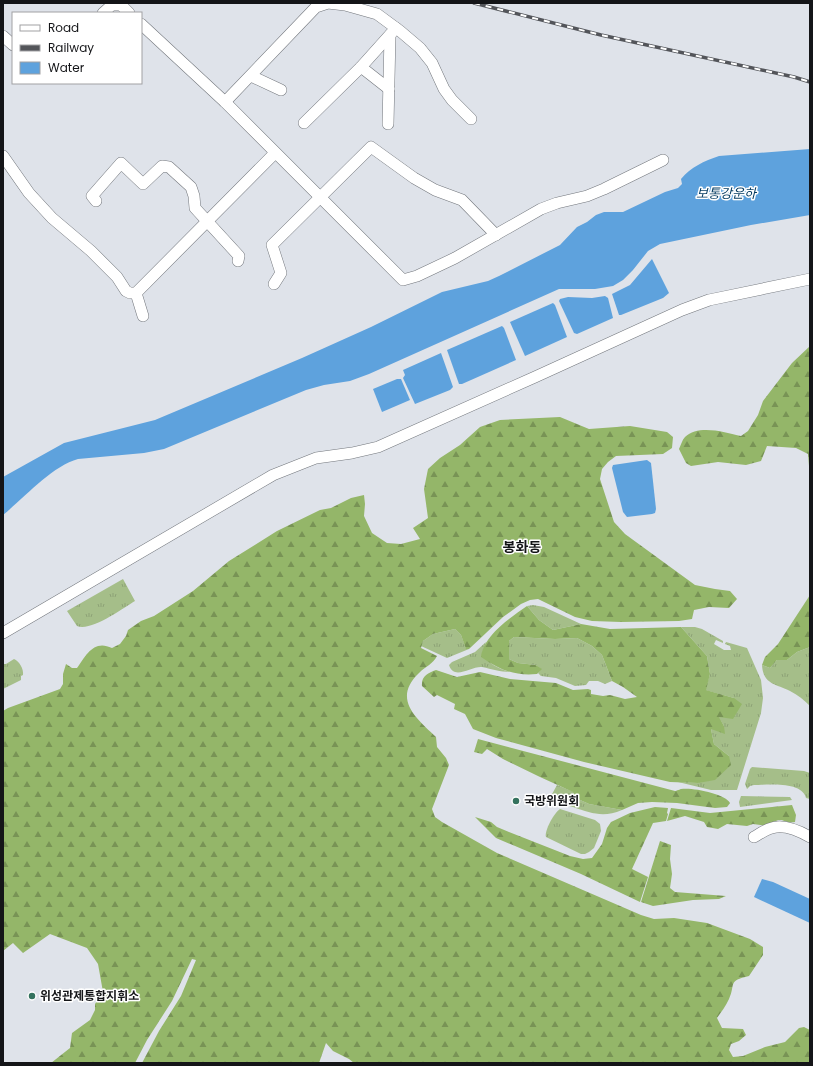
<svg xmlns="http://www.w3.org/2000/svg" width="813" height="1066" font-family="Poppins,'Noto Sans KR',sans-serif">
<style>
.grass{fill:url(#grass-tufts)}
.forest{fill:url(#forest-firs)}
.water{fill:#5ea2dd}
.lines{fill:none;stroke-linecap:round;stroke-linejoin:round}
.minor-casing{stroke:#72767c;stroke-width:12}
.minor{stroke:#fff;stroke-width:11}
.rail-casing{stroke:#53555a;stroke-width:3.5}
.rail{stroke:#fff;stroke-width:2;stroke-dasharray:6;stroke-linecap:butt}
.poi-dot{fill:#34725e;stroke:#fff;stroke-width:1.5}
.labels{text-anchor:middle;stroke-width:3;stroke-linejoin:round;paint-order:stroke}
.poi-label{font-size:12px;font-weight:bold;fill:#141518;stroke:#fff;text-anchor:start}
.water-label{font-size:13px;font-style:italic;fill:#00385e;stroke:#fff}
.quarter-label{font-size:14px;font-weight:bold;fill:#141518;stroke:#fff}
</style>
<defs>
<pattern id="grass-tufts" width="24" height="20" patternUnits="userSpaceOnUse"><rect width="24" height="20" fill="#a5be89"/><path d="M3 7l-1-3M5 7V3M7 7l1-3M15 17l-1-3M17 17v-4M19 17l1-3" fill="none" stroke="#8da276"/></pattern>
<pattern id="forest-firs" width="22" height="20" patternUnits="userSpaceOnUse"><rect width="22" height="20" fill="#94b669"/><path d="M5 1l3.5 6h-7zM16 11l3.5 6h-7z" fill="#789355"/></pattern>
</defs>
<rect width="100%" height="100%" fill="#dfe3ea"/>
<g class="grass">
<path d="M123,579L135,601C123,608 91,632 77,626L67,611Z"/>
<path d="M533,605L544,607L581,624L553,630L539,620L527,606Z"/>
<path d="M681,627H695L702,629L723,641V643L716,640L714,644L724,650H731L730,646L725,644L726,642L747,648L761,680L763,698L761,713L737,790H711L678,782L698,783L729,756L714,744L711,729L724,726L718,716L734,698L705,690L710,674L707,656Z"/>
<path d="M455,629L461,635L466,648L469,649L447,658L421,646L423,641L433,634Z"/>
<path d="M514,637L555,639L577,638L592,646L602,655L612,681L605,684L598,681H589L586,685L575,686L556,678L541,676L538,673L541,669L536,665L518,663L509,659V641Z"/>
<path d="M486,642L482,653C487,663 499,669 510,672C500,672 492,669 482,667C471,666 454,681 449,665L452,662L475,652Z"/>
<path d="M810,647V706C804,700 798,695 790,691C777,684 763,685 762,665L770,668L777,660H787L797,652Z"/>
<path d="M14,659C19,661 24,669 23,675L21,676V680L3,689V664H6Z"/>
<path d="M752,767L804,771L810,773V799L806,798C802,781 767,785 754,785L750,786L747,789L745,784L750,769Z"/>
<path d="M557,785L574,792L578,799L589,804L622,810C603,818 591,813 573,807C566,805 558,803 552,799L551,796Z"/>
<path d="M741,796L790,797L792,800L740,807L739,802Z"/>
<path d="M560,809L595,820L600,824L601,831L594,848L589,852L585,854H581L546,837C544,831 554,813 560,809Z"/>
</g>
<g class="forest">
<path d="M810,346V478L808,454L796,448L767,446L761,461L746,465L718,462L691,466L686,463L679,449C681,445 682,440 685,437C698,424 725,432 741,436L748,431L758,415L763,401L792,363Z"/>
<path d="M560,417L589,429L630,426L667,432L673,437L672,448L663,454L616,456L608,462L602,469L600,479L614,522L625,534L695,585L715,589L730,591L737,599L729,608L709,607L694,610L692,619L679,621L621,622L592,621L575,617L538,599L530,600L521,604L503,617L469,649H466L461,635L455,629L433,634L423,641L421,648L437,656C433,664 426,666 419,673C392,699 416,718 436,737L437,747L446,758L449,765L432,809L435,817L442,822L497,853L641,915L654,919L674,918L707,923L750,939L763,947V955L749,976C727,981 736,984 729,999C726,1006 721,1012 717,1018L722,1028L743,1029L746,1035L739,1041L731,1044L729,1050L733,1057L743,1056L765,1047L785,1042L799,1028L804,1027L810,1030V1063H354L349,1059L333,1051L326,1043L319,1063H142L159,1031L181,996L196,960L192,959L172,1001L147,1040L135,1063H51L70,1048L72,1033L90,1020L95,1010V1004L103,992L98,964L87,948L50,934L23,953L13,943L3,951V711L8,708L60,689L63,684V674L66,664L72,668H77C86,655 94,639 112,648L120,644L126,636L128,630L141,621L154,616L193,591L229,561L277,531L320,510L331,508L351,498L364,495L365,504L364,516L372,533L387,543L401,544L420,539L413,528L428,518L424,489L428,469L440,458L460,445L480,427L500,420Z"/>
<path d="M810,595V647L797,652L787,660H777L770,668L762,665L765,657L778,644Z"/>
<path d="M527,606L539,620L553,630L581,624L610,629L681,627L707,656L710,674L706,690L734,698L742,704L733,719L719,717L724,726L725,734L711,729L714,744L729,756L731,765L715,780L698,783L670,782L584,762L496,738L473,729L465,714L454,709L455,704L437,695L434,697L422,686C421,676 428,673 436,670L457,677L480,672L510,679L556,683L573,690L588,689L591,690V694L603,696L610,695L625,699L637,697L623,687L612,681L602,655L592,646L577,638L555,639L514,637L509,641V659L518,663L536,665L542,669L537,674C514,676 500,670 481,657C483,636 511,617 527,606Z"/>
<path d="M478,739L675,791C676,791 681,789 681,789C692,787 726,794 730,803L727,807L715,808L677,803L652,802L638,803L622,810L589,804L578,799L573,792L540,777L503,759L487,749L482,754L474,752Z"/>
<path d="M792,805L796,815L795,822C782,824 782,814 769,826L753,824L747,826L727,824L718,829L707,827L704,822L685,816L667,821L671,808L710,813Z"/>
<path d="M655,807L668,808L667,813L668,814L666,821L653,823L632,869L648,877L640,902L581,874L496,838L475,817L491,822L497,827L509,832L570,856L583,859L592,858L602,844L607,828L611,822L630,813Z"/>
<path d="M660,841L671,845L670,859L672,874L670,888L675,892L726,896L719,899L693,900L653,906L641,902Z"/>
</g>
<g class="water">
<path d="M810,149V215L751,225L660,244L648,251L633,270L623,280L613,286L595,289H559L369,374L350,381L324,385L306,390L164,449L144,453L78,459C52,466 24,498 3,515V477L64,443L155,420L302,358L371,327L442,292L488,281L499,276L560,245L577,227L587,222L596,215L604,212H623L665,192L678,188L682,184L681,179C691,167 704,161 719,156Z"/>
<path d="M652,259L669,293L663,298L621,315H619L612,294L630,285Z"/>
<path d="M605,296L608,298L613,318L577,334L574,333L559,301L560,299L568,297L592,298Z"/>
<path d="M553,303L555,305L567,337L525,356L510,322Z"/>
<path d="M502,326L504,328L516,360L462,384H459L447,350Z"/>
<path d="M441,353L453,387L450,390L415,404L403,378L405,375L403,370Z"/>
<path d="M397,379H401L410,400L382,412L373,389Z"/>
<path d="M647,460L651,463L656,509L655,513L652,514L627,517L623,512L612,468L613,465Z"/>
<path d="M762,879L773,882L810,899V923L754,897Z"/>
</g>
<g class="lines">
<defs>
<g id="minor">
<path d="M103,13L112,5H121L129,13"/>
<path d="M141,24L225,102L403,280L417,276L455,258L541,209L557,203L587,196L604,189L663,160"/>
<path d="M3,36L13,45"/>
<path d="M361,67L389,89"/>
<path d="M251,76L281,90"/>
<path d="M225,102L316,7L328,3L345,5L377,14L400,31L420,48L432,63L444,89L452,100L471,119"/>
<path d="M304,123L361,67L396,28"/>
<path d="M388,124L390,35"/>
<path d="M3,156L29,193L52,218L91,251L117,277L126,291L130,293H136L275,153"/>
<path d="M96,201L92,196L121,163L143,184L162,166L169,167L191,187L194,196L195,208L239,256L238,261"/>
<path d="M274,284L281,273L272,245L371,147L414,178L435,190L462,200L496,235"/>
<path d="M136,293L143,316"/>
<path d="M3,633L273,475L316,458L352,453L378,447L535,377L682,310L709,300L810,279"/>
<path d="M754,837C761,833 769,827 777,827C787,826 801,832 810,837"/>
</g>
</defs>
<use href="#minor" class="minor-casing"/>
<use href="#minor" class="minor"/>
<defs>
<path id="rail" d="M474,3L601,35L794,77L810,82"/>
</defs>
<use href="#rail" class="rail-casing"/>
<use href="#rail" class="rail"/>
</g>
<g class="poi-dot">
<circle cx="516" cy="801" r="4"/>
<circle cx="32" cy="996" r="4"/>
</g>
<g class="labels">
<g class="poi-label">
<text x="524" y="805">국방위원회</text>
<text x="40" y="1000">위성관제통합지휘소</text>
</g>
<g class="water-label">
<text x="726" y="198">보통강운하</text>
</g>
<g class="quarter-label">
<text x="522" y="552">봉화동</text>
</g>
</g>
<rect width="813" height="1066" fill="none" stroke="#141518" stroke-width="8"/>
<rect x="12" y="12" width="130" height="72" fill="#ffffff" stroke="#a1a1a3"/>
<rect x="20" y="25" width="20" height="6" fill="#ffffff" stroke="#a1a1a3"/>
<text x="48" y="32" font-size="12" fill="#141518">Road</text>
<rect x="20" y="45" width="20" height="6" fill="#53555a" stroke="#a1a1a3"/>
<text x="48" y="52" font-size="12" fill="#141518">Railway</text>
<rect x="20" y="62" width="20" height="12" fill="#5ea2dd" stroke="#a1a1a3"/>
<text x="48" y="72" font-size="12" fill="#141518">Water</text>
</svg>
